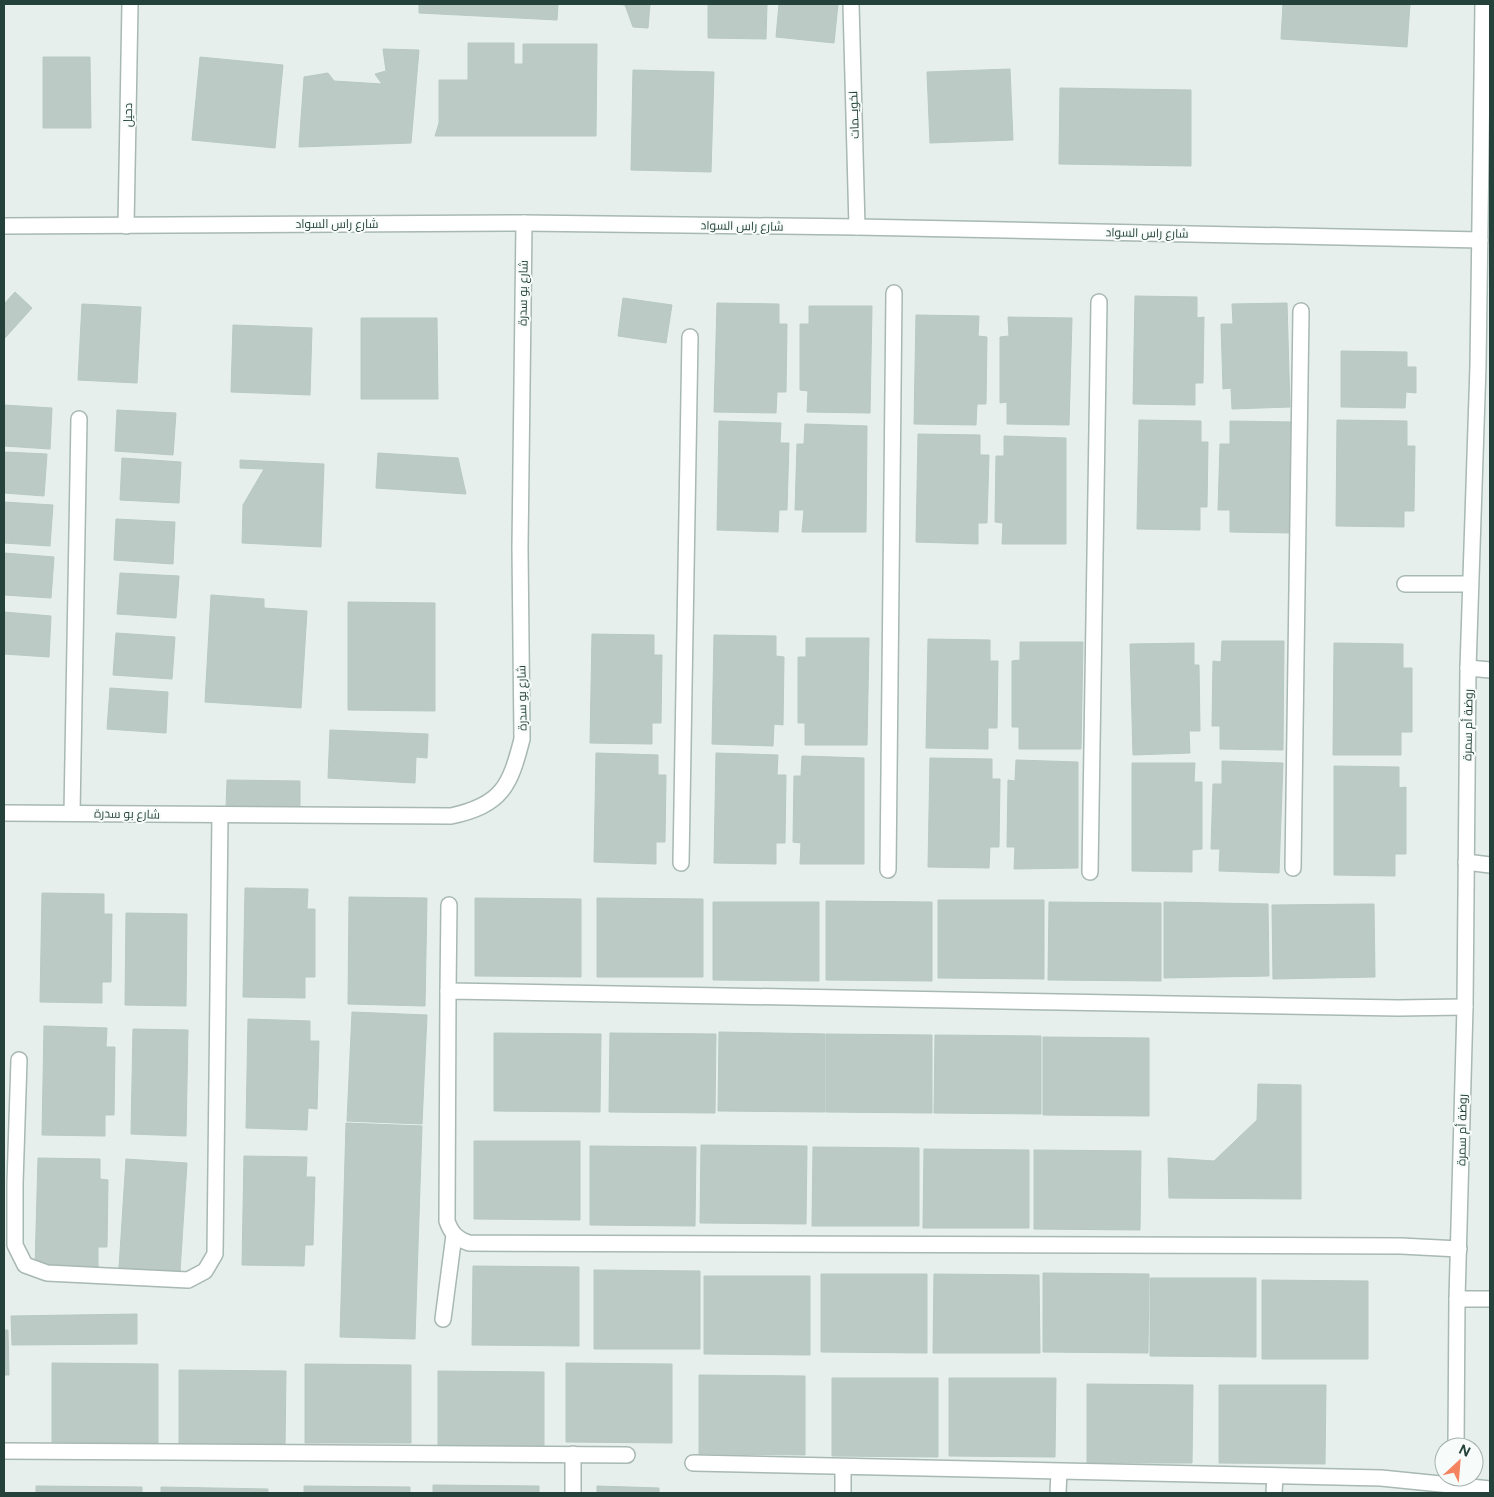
<svg xmlns="http://www.w3.org/2000/svg" width="1494" height="1497" font-family="Figtree,Cairo,sans-serif">
<style>
.building{fill:#bbcac4;stroke:#b8c9c2}
.lines{fill:none;stroke-linecap:round;stroke-linejoin:round}
.minor-casing{stroke:#a8b8b2;stroke-width:18}
.minor{stroke:#fff;stroke-width:15}
.labels{text-anchor:middle;stroke-width:4;stroke-linejoin:round;paint-order:stroke}
.street-label{font-size:12px;fill:#24423a;stroke:#f7fbf9}
</style>
<rect width="100%" height="100%" fill="#e6efeb"/>
<g class="building">
<path d="M419,4H558L557,20L419,13Z"/>
<path d="M614,4H650L648,28L633,27L625,5Z"/>
<path d="M708,4H767L766,39L708,38Z"/>
<path d="M779,4H838L834,43L776,37Z"/>
<path d="M1283,4H1410L1407,47L1281,39Z"/>
<path d="M468,43H514V64H523V44H597L596,136H435L439,123V80H468Z"/>
<path d="M383,49L419,50L411,143L299,147L304,77L328,73L334,81L382,84L375,74L386,71Z"/>
<path d="M43,57H90L91,128H43Z"/>
<path d="M200,57L283,65L275,148L192,140Z"/>
<path d="M1010,69L1013,140L930,143L927,72Z"/>
<path d="M633,70L714,72L711,172L631,170Z"/>
<path d="M1060,88L1191,90V166L1059,164Z"/>
<path d="M15,292L32,308L4,339V304Z"/>
<path d="M1135,296L1197,297V318L1204,317L1203,383H1195V405L1133,404Z"/>
<path d="M623,298L672,305L666,343L618,336Z"/>
<path d="M717,303L779,304V324H787L786,392H777L776,413L714,412Z"/>
<path d="M1287,303L1290,407L1232,409L1231,388L1223,389L1221,324H1233L1232,304Z"/>
<path d="M82,304L141,307L137,383L78,380Z"/>
<path d="M809,306H872L870,413L807,412L808,391L800,390V324H809Z"/>
<path d="M916,315L979,316L978,336L987,337L986,404H977L976,425L914,424Z"/>
<path d="M1008,317L1072,318L1069,425L1007,424V402L1000,403V337L1009,336Z"/>
<path d="M361,318H437L438,399H361Z"/>
<path d="M233,325L312,328L310,395L231,392Z"/>
<path d="M1341,351L1407,352V367H1416V393L1406,392L1405,408L1341,407Z"/>
<path d="M4,405L52,408L50,449L4,446Z"/>
<path d="M117,410L176,413L173,455L115,451Z"/>
<path d="M1139,420L1201,421V442H1208L1207,507H1200V530L1137,529Z"/>
<path d="M1337,420L1407,421V446H1415L1414,511H1404V527L1336,526Z"/>
<path d="M719,421L781,423L780,443H789L787,510H779L778,532L717,530Z"/>
<path d="M1230,421L1293,422L1291,533L1230,532V510H1218L1220,444H1230Z"/>
<path d="M805,424L867,426L866,532H802L804,510H795L797,444H804Z"/>
<path d="M918,434L980,435V455H989L987,523H978V544L916,542Z"/>
<path d="M1004,436L1066,438V544H1002L1003,523L995,522L996,456H1004Z"/>
<path d="M4,452L47,454L44,496L4,493Z"/>
<path d="M378,453L458,458L466,494L376,488Z"/>
<path d="M122,458L181,462L179,503L120,500Z"/>
<path d="M240,460L324,464L321,547L242,543L243,505L264,469L240,468Z"/>
<path d="M4,502L53,505L50,546L4,543Z"/>
<path d="M116,519L175,522L173,564L114,560Z"/>
<path d="M4,553L54,557L51,598L4,595Z"/>
<path d="M120,573L179,576L176,618L117,614Z"/>
<path d="M211,595L264,599V608L307,611L301,708L205,702Z"/>
<path d="M348,602L435,603V711L348,710Z"/>
<path d="M4,612L51,616L49,657L4,654Z"/>
<path d="M116,633L175,637L172,679L113,675Z"/>
<path d="M592,634L654,635V655H662L661,723H652V744L590,743Z"/>
<path d="M714,635L776,636V656L784,657L783,725L774,724L773,746L712,744Z"/>
<path d="M806,638H869L867,745H805V723H798V657H806Z"/>
<path d="M928,639L990,640V661H998L997,728H988V749L926,748Z"/>
<path d="M1222,641H1284L1283,750L1220,749V726H1212L1213,661L1221,662Z"/>
<path d="M1020,642H1083L1081,749H1019V727H1012V661L1020,660Z"/>
<path d="M1194,643V665H1199L1200,731H1189L1190,753L1133,755L1130,644Z"/>
<path d="M1334,643L1403,644V668H1412V732H1401V755H1333Z"/>
<path d="M110,688L168,692L166,733L107,729Z"/>
<path d="M330,730L428,734L427,758L416,757L415,783L328,778Z"/>
<path d="M596,753L658,755V775H666L665,842H656V864L594,862Z"/>
<path d="M716,753L778,755L777,775H786L785,843H776V864L714,863Z"/>
<path d="M802,756L864,758V864H800L801,843L793,842L794,776H801Z"/>
<path d="M930,758L992,759V779H1000L999,847H990L989,868L928,867Z"/>
<path d="M1016,760L1078,762V868L1014,869L1015,847H1007L1008,780L1015,781Z"/>
<path d="M1222,761L1283,763L1279,873L1219,871L1220,849H1211L1213,784H1222Z"/>
<path d="M1132,763H1195L1194,782H1202V849L1192,850V872L1132,871Z"/>
<path d="M1334,766L1399,767V788L1406,787V854H1395V876L1334,875Z"/>
<path d="M227,780L300,781V809L226,808Z"/>
<path d="M245,888L308,889L307,909H315V977H305V998L243,997Z"/>
<path d="M42,893L104,894V914H112L111,982H102V1003L40,1002Z"/>
<path d="M349,897L427,898L425,1006L348,1004Z"/>
<path d="M475,898L581,899V977L475,976Z"/>
<path d="M597,898L703,899V977H597Z"/>
<path d="M938,900H1044V979L938,978Z"/>
<path d="M826,901L932,902V981L826,980Z"/>
<path d="M713,902H819V981L713,980Z"/>
<path d="M1049,902L1161,903V981L1048,980Z"/>
<path d="M1164,902L1268,904L1269,976L1164,978Z"/>
<path d="M1374,904L1375,977L1273,979L1272,905Z"/>
<path d="M126,913L187,914L186,1006L125,1005Z"/>
<path d="M352,1012L427,1015L422,1124L347,1121Z"/>
<path d="M248,1019L310,1021V1041H319L317,1109L308,1108L307,1130L246,1128Z"/>
<path d="M44,1026L107,1028L106,1047H115L114,1115H105V1136L42,1135Z"/>
<path d="M133,1029L188,1030L186,1136L131,1134Z"/>
<path d="M719,1032L825,1034V1112L718,1111Z"/>
<path d="M494,1033L601,1034L600,1112L494,1111Z"/>
<path d="M610,1033L716,1034L715,1113L609,1112Z"/>
<path d="M826,1034L932,1035V1113L826,1112Z"/>
<path d="M935,1035L1041,1036V1114L934,1113Z"/>
<path d="M1043,1037L1149,1038V1116L1043,1115Z"/>
<path d="M1258,1084L1301,1085V1199L1169,1198L1168,1158L1214,1161L1257,1120Z"/>
<path d="M346,1123L422,1126L415,1339L340,1337Z"/>
<path d="M474,1141H580V1220L474,1219Z"/>
<path d="M701,1145L807,1146L806,1224L700,1223Z"/>
<path d="M590,1146L696,1147L695,1226L590,1225Z"/>
<path d="M813,1147L919,1148V1226H812Z"/>
<path d="M924,1149L1029,1150V1228H923Z"/>
<path d="M1034,1150L1141,1151L1140,1230L1034,1229Z"/>
<path d="M244,1156L307,1157L306,1177H315L313,1245H305L304,1266L242,1265Z"/>
<path d="M38,1158L100,1159V1179L108,1180L107,1247H98V1268L35,1267Z"/>
<path d="M126,1159L187,1163L180,1272L119,1268Z"/>
<path d="M473,1266L579,1267V1346L472,1345Z"/>
<path d="M594,1270L700,1271V1349H594Z"/>
<path d="M1043,1273L1149,1274L1148,1353L1043,1352Z"/>
<path d="M821,1274H927V1353L821,1352Z"/>
<path d="M934,1274L1039,1275L1040,1353H933Z"/>
<path d="M704,1276H810V1355L704,1354Z"/>
<path d="M1150,1278H1256V1357L1150,1356Z"/>
<path d="M1262,1280L1368,1281V1359H1262Z"/>
<path d="M137,1314V1344L12,1345L11,1316Z"/>
<path d="M4,1330H8L9,1375H4Z"/>
<path d="M52,1363L158,1364V1443L52,1442Z"/>
<path d="M566,1363L672,1364V1443L566,1442Z"/>
<path d="M305,1364L411,1365V1443H305Z"/>
<path d="M179,1370L286,1371L285,1449H179Z"/>
<path d="M438,1371L544,1372V1450L438,1449Z"/>
<path d="M699,1375L805,1376V1455L699,1454Z"/>
<path d="M832,1378H938V1457L832,1456Z"/>
<path d="M949,1378H1056L1055,1457L949,1456Z"/>
<path d="M1087,1384L1193,1385L1192,1463H1087Z"/>
<path d="M1219,1385H1326L1325,1464L1219,1463Z"/>
<path d="M433,1485L539,1486V1493H433Z"/>
<path d="M36,1486L142,1487V1493H36Z"/>
<path d="M304,1486L410,1487V1493H304Z"/>
<path d="M597,1486L659,1488V1493H597Z"/>
<path d="M161,1487L268,1489V1493H161Z"/>
</g>
<g class="lines">
<defs>
<g id="minor">
<path d="M851,4L857,227"/>
<path d="M4,226L524,223L857,227L1480,240"/>
<path d="M126,226L130,4"/>
<path d="M1405,584H1470"/>
<path d="M1468,668L1490,670"/>
<path d="M4,813L451,816C502,805 510,786 522,739L520,548L524,223"/>
<path d="M72,813L79,419"/>
<path d="M1466,862L1490,865"/>
<path d="M681,863L690,337"/>
<path d="M1293,868L1301,311"/>
<path d="M888,870L894,293"/>
<path d="M1090,872L1099,302"/>
<path d="M448,991L449,905"/>
<path d="M19,1060L15,1183V1245L25,1265L47,1273L188,1280L205,1271L215,1254L220,815"/>
<path d="M1459,1249L1401,1246L469,1243C457,1239 451,1233 447,1221L448,991L1398,1008L1465,1007"/>
<path d="M1457,1299H1490"/>
<path d="M443,1319L454,1235"/>
<path d="M1456,1447L1457,1299L1465,1007L1468,668L1478,366L1483,4"/>
<path d="M4,1451L627,1455"/>
<path d="M693,1463L1381,1478L1490,1489"/>
<path d="M573,1493V1454"/>
<path d="M843,1493V1467"/>
<path d="M1058,1493L1059,1472"/>
<path d="M1274,1493L1275,1476"/>
</g>
</defs>
<use href="#minor" class="minor-casing"/>
<use href="#minor" class="minor"/>
</g>
<g class="labels">
<g class="street-label">
<text transform="translate(128 115) rotate(-89)" y="4">دحيل</text>
<text transform="translate(854 115) rotate(-92)" y="4">لخويــمات</text>
<text x="337" y="228">شارع راس السواد</text>
<text transform="translate(742 226) rotate(1)" y="4">شارع راس السواد</text>
<text transform="translate(1147 233) rotate(1)" y="4">شارع راس السواد</text>
<text transform="translate(523 293) rotate(-89)" y="4">شارع بو سدرة</text>
<text transform="translate(522 698) rotate(-91)" y="4">شارع بو سدرة</text>
<text transform="translate(1468 725) rotate(-89)" y="4">روضة أم سمرة</text>
<text transform="translate(127 814) rotate(1)" y="4">شارع بو سدرة</text>
<text transform="translate(1462 1130) rotate(-89)" y="4">روضة أم سمرة</text>
</g>
</g>
<rect width="1494" height="1497" fill="none" stroke="#24423a" stroke-width="10"/>
<g transform="translate(1459 1462) rotate(26)"><circle r="24" fill="#f7fbf9" stroke="#a3b1ad"/>
<path d="M0-4L9 19L0 12L-9 19Z" fill="#f4845f"/>
<text y="-8" font-size="14" font-weight="bold" text-anchor="middle" fill="#24423a">N</text>
</g>
</svg>
